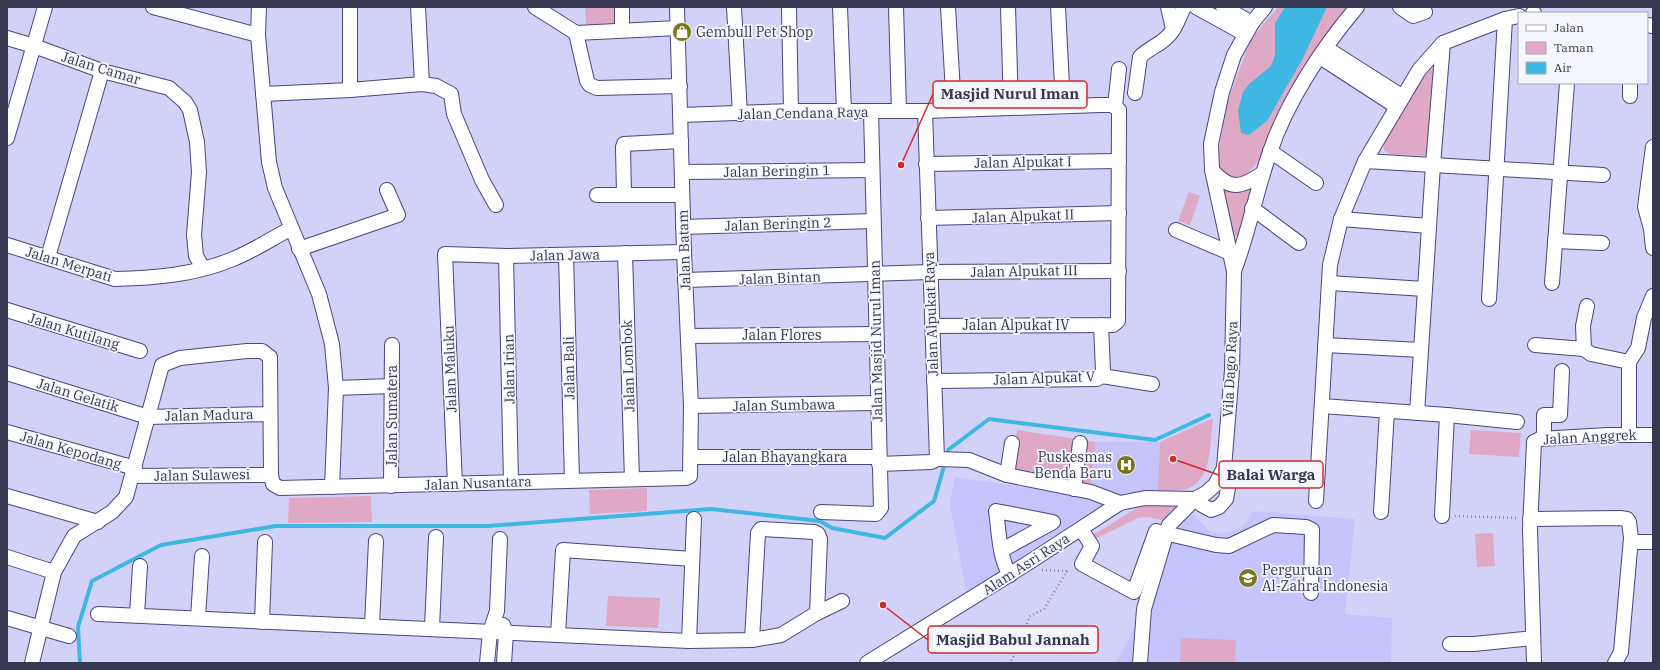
<svg xmlns="http://www.w3.org/2000/svg" width="1660" height="670" font-family="'IBM Plex Serif',serif">
<style>
.built{fill:#c6c4fd}
.green{fill:#dfa8c5}
.water{fill:#3eb8e3}
.lines{fill:none;stroke-linecap:round;stroke-linejoin:round}
.stream{stroke:#3eb8e3;stroke-width:4}
.minor-casing{stroke:#4b467c;stroke-width:16}
.path{stroke:#8988a9;stroke-width:2.5;stroke-dasharray:1 3;stroke-linecap:butt}
.minor{stroke:#fff;stroke-width:14}
.labels{text-anchor:middle;stroke-width:3.5;stroke-linejoin:round;paint-order:stroke}
.poi-label{font-size:14px;fill:#383751;stroke:#f5f5fc;text-anchor:start}
.street-label{font-size:14px;fill:#383751;stroke:#f5f5fc}
.leader{fill:none;stroke:#d62828;stroke-width:1.5}
.callout-dot{fill:#d62828;stroke:#f5f5fc;stroke-width:1.5}
.callout{fill:#f5f5fc;stroke:#d62828;stroke-width:1.5}
.callout-label{font-size:15px;text-anchor:middle;font-weight:bold;fill:#383751}
</style>
<rect width="100%" height="100%" fill="#d2d1f8"/>
<g class="built">
<path d="M1096,442H1160L1158,491L1131,494L1119,499L1090,488Z"/>
<path d="M955,477L1089,497L1103,504L1005,568L966,591L950,504Z"/>
<path d="M1177,506L1193,514L1208,530L1221,534L1233,531L1245,524L1253,511L1355,519L1345,614L1392,618L1391,663H1116L1138,621L1165,521Z"/>
</g>
<g class="green">
<path d="M585,7H615V25L586,26Z"/>
<path d="M1278,7H1348L1265,154C1251,169 1241,188 1220,170L1219,151L1227,103L1251,39Z"/>
<path d="M1434,67L1439,70L1431,156L1389,154L1384,150V140L1427,69Z"/>
<path d="M1253,184L1240,235L1234,236L1223,187Z"/>
<path d="M1189,192L1200,196L1190,225L1178,221Z"/>
<path d="M1213,418C1210,439 1213,478 1189,488C1181,491 1167,490 1158,491L1160,442Z"/>
<path d="M1017,430L1096,442L1090,488L1012,472Z"/>
<path d="M1471,430L1521,433L1519,457L1469,454Z"/>
<path d="M647,488V511L590,514L589,490Z"/>
<path d="M371,496L372,522L288,523L289,498Z"/>
<path d="M1148,505L1177,506L1165,521L1148,517L1138,518L1095,539L1093,535L1137,508Z"/>
<path d="M1493,533L1495,566L1477,567L1475,534Z"/>
<path d="M608,596L660,598L658,628L606,626Z"/>
<path d="M1181,638L1236,640L1235,663H1180Z"/>
</g>
<path class="water" d="M1285,7H1327L1302,60L1267,121L1249,135L1241,133L1238,111L1243,92L1249,84L1271,66L1275,55V23Z"/>
<g class="lines">
<g class="stream">
<path d="M947,456L948,450L989,419L1155,440L1209,415"/>
<path d="M80,663L78,627L92,581L161,545L276,526H488L711,509L820,521L832,528L885,538L934,501L945,463"/>
</g>
<defs>
<g id="minor">
<path d="M153,7L258,35"/>
<path d="M259,7L258,35L269,162L275,188L319,294L332,344L336,388L332,487"/>
<path d="M350,7V90"/>
<path d="M418,7L422,84"/>
<path d="M535,7L576,33L678,28"/>
<path d="M622,7V30"/>
<path d="M734,7L740,114"/>
<path d="M789,7L791,111"/>
<path d="M840,7L844,111"/>
<path d="M896,7L899,111"/>
<path d="M948,7L954,109"/>
<path d="M1008,7L1011,107"/>
<path d="M1058,7L1063,105"/>
<path d="M1168,7L1173,29"/>
<path d="M1196,7L1245,34"/>
<path d="M1223,7L1252,23"/>
<path d="M1400,7L1413,16L1425,12"/>
<path d="M1533,13H1534"/>
<path d="M1647,25L1653,26"/>
<path d="M576,33L587,81L590,85L597,88L680,86"/>
<path d="M7,38L34,46L102,71L169,88L185,102L190,110L197,142L199,172L194,235L196,256L203,268"/>
<path d="M1326,48L1403,97"/>
<path d="M1320,57L1397,107"/>
<path d="M1135,93L1140,57C1147,49 1158,46 1166,38C1175,31 1179,17 1184,7"/>
<path d="M263,94L350,90L422,84L436,86L451,94L454,114L482,180L496,205"/>
<path d="M1630,96V83"/>
<path d="M1115,106L1119,69"/>
<path d="M681,115L791,111H925L1100,105H1112L1119,110V116L1118,321L1113,325L932,326"/>
<path d="M7,138L45,7"/>
<path d="M1653,147L1645,207L1651,229L1653,248"/>
<path d="M1270,151L1316,183"/>
<path d="M1365,161L1603,175"/>
<path d="M926,164L1119,161"/>
<path d="M1212,170C1230,191 1241,188 1263,173"/>
<path d="M682,172L872,170"/>
<path d="M624,194L623,147L624,144L681,141"/>
<path d="M597,195H682"/>
<path d="M1252,208L1299,243"/>
<path d="M928,218L1119,213"/>
<path d="M1341,219L1429,226"/>
<path d="M683,227L873,221"/>
<path d="M1176,230L1230,253"/>
<path d="M1555,241L1602,243"/>
<path d="M7,245L115,279C155,278 195,275 233,259C253,251 271,239 290,229"/>
<path d="M299,249L398,215L387,190"/>
<path d="M625,253L632,479"/>
<path d="M566,255L572,480"/>
<path d="M506,256L511,482"/>
<path d="M48,257L102,71"/>
<path d="M1234,271C1249,232 1256,191 1270,152C1287,101 1323,47 1357,7"/>
<path d="M685,280L930,272L1119,271"/>
<path d="M1329,283L1425,289"/>
<path d="M1552,283L1567,83"/>
<path d="M1489,299L1505,19"/>
<path d="M1587,306L1583,326L1584,349L1591,354L1629,362"/>
<path d="M7,310L140,351"/>
<path d="M688,336L876,334"/>
<path d="M1325,345L1421,350"/>
<path d="M1535,345L1584,349"/>
<path d="M7,373L148,417L270,414"/>
<path d="M1102,376L1152,384"/>
<path d="M934,381L1097,379L1102,376L1103,371L1101,325"/>
<path d="M336,388L392,386"/>
<path d="M691,406L877,403"/>
<path d="M1322,406L1447,415L1517,422"/>
<path d="M1417,413L1433,165L1443,43"/>
<path d="M7,432L135,468"/>
<path d="M1629,434V362L1638,348L1644,318L1653,296"/>
<path d="M1544,438V415H1560L1562,371"/>
<path d="M691,457H879"/>
<path d="M937,459L969,460L1007,475L1091,492L1120,503"/>
<path d="M879,464L931,462L937,459L925,111"/>
<path d="M1007,475L1012,443"/>
<path d="M132,476L271,475"/>
<path d="M455,484L445,254L506,256L684,252"/>
<path d="M391,486L392,345"/>
<path d="M1074,489L1080,443"/>
<path d="M7,496L98,522"/>
<path d="M1195,499L1202,505L1211,510L1219,507L1226,499L1228,488L1224,468L1232,370L1234,271L1212,170L1211,144L1222,92L1234,55L1252,23L1265,7"/>
<path d="M1316,501L1330,265L1341,219L1365,161L1419,70L1443,43L1505,19L1519,16"/>
<path d="M821,512L876,514L881,508L871,111"/>
<path d="M1381,512L1387,411"/>
<path d="M1442,516L1447,415"/>
<path d="M1530,519L1620,518L1627,519L1629,522L1631,538L1621,652L1615,663"/>
<path d="M1081,529L1092,546L1082,564L1134,592L1156,531L1216,545L1229,546L1273,525L1306,527L1312,530L1311,593"/>
<path d="M1631,542H1653"/>
<path d="M1002,550L1053,522L996,511C999,531 999,558 1010,575"/>
<path d="M7,557L54,572"/>
<path d="M98,614L689,641L752,640L781,635L817,613L842,601"/>
<path d="M137,615L140,566"/>
<path d="M7,618L69,636"/>
<path d="M198,618L202,556"/>
<path d="M262,622L265,542"/>
<path d="M372,625L376,541"/>
<path d="M503,625L506,633L504,663"/>
<path d="M432,628L436,537"/>
<path d="M558,635L563,550L692,559"/>
<path d="M752,640L758,533L761,529L814,532L818,534L820,539L817,613"/>
<path d="M689,641L694,519"/>
<path d="M1450,644H1474L1533,638"/>
<path d="M32,663L54,572L74,536L112,512L126,497L162,365L180,358L247,351H262L270,357L271,475L273,484L280,488L686,478L690,476L691,406L684,252L677,7"/>
<path d="M487,663L490,632L497,611L500,539"/>
<path d="M867,663L1028,563L1120,503L1145,498L1195,499"/>
<path d="M1140,663L1144,609L1169,525L1195,499L1206,493L1215,485L1224,468"/>
<path d="M1534,663L1530,529L1534,442L1540,439L1607,435H1653"/>
</g>
</defs>
<use href="#minor" class="minor-casing"/>
<g class="path">
<path d="M1455,516L1518,518"/>
<path d="M1042,570L1067,571"/>
<path d="M1008,663L1012,660L1030,616L1044,609L1067,571"/>
</g>
<use href="#minor" class="minor"/>
</g>
<defs>
<symbol id="shop-disc" viewBox="-11 -11 22 22"><circle r="9.5" fill="#7b761b" stroke="#f5f5fc"/><path d="M-5-2.5h2.3a2.7 3.5 0 0 1 5.4 0H5L5.5 6h-11ZM-1.5-2.5h3a1.5 2.3 0 0 0-3 0Z" fill="#fff"/></symbol>
<symbol id="hospital-disc" viewBox="-11 -11 22 22"><circle r="9.5" fill="#7b761b" stroke="#f5f5fc"/><path d="M-5-5h3v3.5h4V-5h3V5h-3V1.5h-4V5h-3Z" fill="#fff"/></symbol>
<symbol id="school-disc" viewBox="-11 -11 22 22"><circle r="9.5" fill="#7b761b" stroke="#f5f5fc"/><path d="M0-5L7-2L0 1L-7-2ZM-4 1L0 2.5L4 1V4Q0 6-4 4Z" fill="#fff"/></symbol>
</defs>
<g fill-rule="evenodd">
<use href="#shop-disc" x="671" y="21" width="22" height="22"/>
<use href="#hospital-disc" x="1115" y="454" width="22" height="22"/>
<use href="#school-disc" x="1237" y="567" width="22" height="22"/>
</g>
<g class="labels">
<g class="poi-label">
<text x="696" y="37">Gembull Pet Shop</text>
<text x="1112" y="462" text-anchor="end">Puskesmas<tspan x="1112" dy="16">Benda Baru</tspan></text>
<text x="1262" y="575">Perguruan<tspan x="1262" dy="16">Al-Zahra Indonesia</tspan></text>
</g>
<g class="street-label">
<text transform="translate(101 68) rotate(17)" y="5">Jalan Camar</text>
<text transform="translate(803 113) rotate(-1)" y="5">Jalan Cendana Raya</text>
<text transform="translate(1023 162) rotate(-1)" y="5">Jalan Alpukat I</text>
<text transform="translate(777 171) rotate(-1)" y="5">Jalan Beringin 1</text>
<text transform="translate(1023 216) rotate(-2)" y="5">Jalan Alpukat II</text>
<text transform="translate(778 224) rotate(-2)" y="5">Jalan Beringin 2</text>
<text transform="translate(684 250) rotate(-92)" y="5">Jalan Batam</text>
<text transform="translate(565 255) rotate(-1)" y="5">Jalan Jawa</text>
<text transform="translate(69 264) rotate(17)" y="5">Jalan Merpati</text>
<text transform="translate(1024 271) rotate(-1)" y="5">Jalan Alpukat III</text>
<text transform="translate(780 278) rotate(-2)" y="5">Jalan Bintan</text>
<text transform="translate(931 314) rotate(-92)" y="5">Jalan Alpukat Raya</text>
<text x="1016" y="330">Jalan Alpukat IV</text>
<text transform="translate(74 331) rotate(17)" y="5">Jalan Kutilang</text>
<text x="782" y="340">Jalan Flores</text>
<text transform="translate(876 341) rotate(-91)" y="5">Jalan Masjid Nurul Iman</text>
<text transform="translate(628 366) rotate(-92)" y="5">Jalan Lombok</text>
<text transform="translate(569 368) rotate(-91)" y="5">Jalan Bali</text>
<text transform="translate(450 369) rotate(-92)" y="5">Jalan Maluku</text>
<text transform="translate(509 369) rotate(-91)" y="5">Jalan Irian</text>
<text transform="translate(1230 369) rotate(-87)" y="5">Vila Dago Raya</text>
<text transform="translate(1044 378) rotate(-2)" y="5">Jalan Alpukat V</text>
<text transform="translate(78 395) rotate(17)" y="5">Jalan Gelatik</text>
<text transform="translate(784 405) rotate(-1)" y="5">Jalan Sumbawa</text>
<text transform="translate(209 415) rotate(-1)" y="5">Jalan Madura</text>
<text transform="translate(392 416) rotate(-90)" y="5">Jalan Sumatera</text>
<text transform="translate(1590 437) rotate(-3)" y="5">Jalan Anggrek</text>
<text transform="translate(71 450) rotate(16)" y="5">Jalan Kepodang</text>
<text x="785" y="462">Jalan Bhayangkara</text>
<text transform="translate(202 475) rotate(-1)" y="5">Jalan Sulawesi</text>
<text transform="translate(478 483) rotate(-2)" y="5">Jalan Nusantara</text>
<text transform="translate(1026 564) rotate(-33)" y="5">Alam Asri Raya</text>
</g>
</g>
<path class="leader" d="M901 165L933 94M1173 459L1219 475M883 605L928 640"/>
<g class="callout-dot">
<circle cx="901" cy="165" r="4"/>
<circle cx="1173" cy="459" r="4"/>
<circle cx="883" cy="605" r="4"/>
</g>
<g class="callout">
<rect x="933" y="81" width="154" height="27" rx="4"/>
<rect x="1219" y="461" width="104" height="27" rx="4"/>
<rect x="928" y="626" width="170" height="27" rx="4"/>
</g>
<g class="callout-label">
<text x="1010" y="99">Masjid Nurul Iman</text>
<text x="1271" y="480">Balai Warga</text>
<text x="1013" y="645">Masjid Babul Jannah</text>
</g>
<rect width="1660" height="670" fill="none" stroke="#383751" stroke-width="16"/>
<rect x="1518" y="12" width="130" height="72" fill="#f5f5fc" stroke="#a9a9b8"/>
<rect x="1526" y="25" width="20" height="6" fill="#ffffff" stroke="#a9a9b8"/>
<text x="1554" y="32" font-size="12" fill="#383751">Jalan</text>
<rect x="1526" y="42" width="20" height="12" fill="#dfa8c5" stroke="#a9a9b8"/>
<text x="1554" y="52" font-size="12" fill="#383751">Taman</text>
<rect x="1526" y="62" width="20" height="12" fill="#3eb8e3" stroke="#a9a9b8"/>
<text x="1554" y="72" font-size="12" fill="#383751">Air</text>
</svg>
